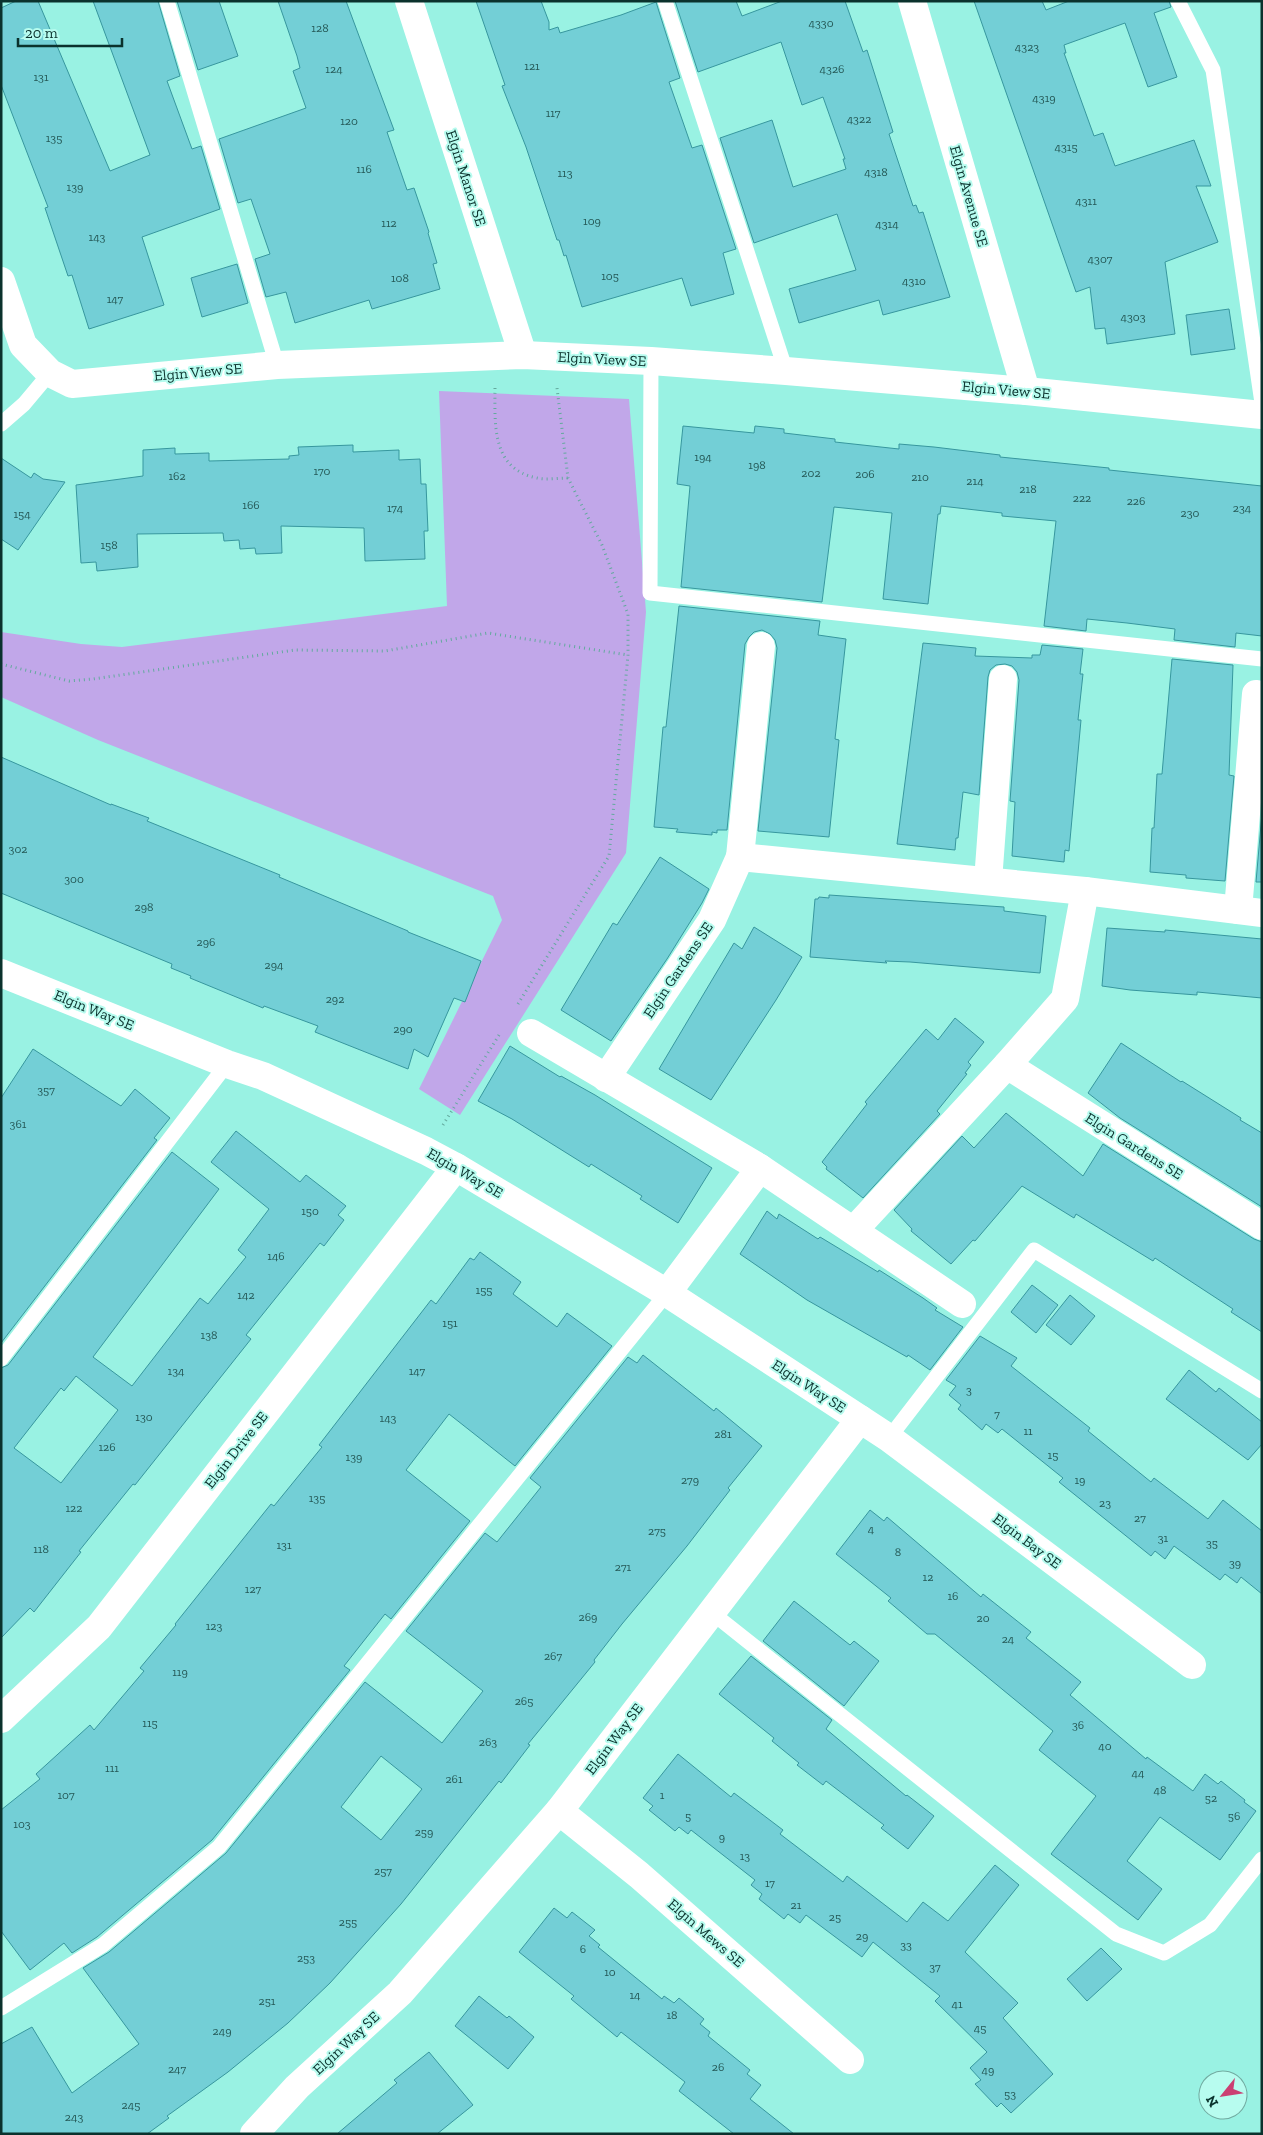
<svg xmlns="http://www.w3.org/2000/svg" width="1263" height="2135" font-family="'Zilla Slab',serif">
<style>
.green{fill:#c1a7e9}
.building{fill:#73cfd6;stroke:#37979e;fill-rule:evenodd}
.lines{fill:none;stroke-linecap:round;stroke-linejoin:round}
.path{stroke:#63a99d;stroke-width:3;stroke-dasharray:1 4;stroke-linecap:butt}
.lane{stroke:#fff;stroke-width:15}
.street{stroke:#fff;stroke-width:28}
.labels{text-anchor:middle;stroke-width:4;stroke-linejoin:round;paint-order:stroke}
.number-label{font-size:12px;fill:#255957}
.street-label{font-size:15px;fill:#0b322d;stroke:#b7fcef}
</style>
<rect width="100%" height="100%" fill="#99f2e3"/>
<path class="green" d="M439,391L629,399L646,612L626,853L460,1115L419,1089L502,920L493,896L98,740L1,697V632L81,644L122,647L447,606Z"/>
<g class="building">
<path d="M16,1H38L110,171L150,155L93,1H158L180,76L167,81L192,149L201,146L220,209L142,237L164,305L89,329L72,275L68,276L45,208L48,207L1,85V8Z"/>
<path d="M177,1H219L238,56L198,70Z"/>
<path d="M278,1H346L394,130L387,132L407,190L414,188L429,232L428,233L437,263L433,264L440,289L372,309L369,300L295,323L286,292L266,297L255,259L270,254L251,199L238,203L219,139L306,108L293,71L300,68L297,56Z"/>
<path d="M476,1H541L549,22V30L558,27L560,33L621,15L656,2L680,78L669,82L692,148L702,145L736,249L723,253L734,294L691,306L682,278L582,307L566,255L564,256L559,240H557L526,147L502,86L505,85Z"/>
<path d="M675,1H736L742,16L782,1H845L863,52L867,50L893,132L889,134L913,206L916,205L919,213L923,212L950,297L883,315L879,300L799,323L789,289L856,270L837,214L754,243L720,138L772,120L793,187L846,169L843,159H845L823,97L802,105L781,42L698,72Z"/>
<path d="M974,1H1042L1046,10L1069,1H1169L1171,7L1154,13L1177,77L1148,87L1125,23L1064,45L1066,53H1064L1094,136L1103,133L1115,166L1194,140L1211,186H1196L1218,242L1165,262L1175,334L1107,344L1105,328L1095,329L1090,287L1076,292Z"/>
<path d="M237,264L248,303L202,317L191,278Z"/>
<path d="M1229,309L1235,349L1191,355L1186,315Z"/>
<path d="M683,426L754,433L755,426L784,429V433L835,439V442L899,449V444L934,447L1000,455V457L1109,468V470L1262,486V636L1236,633L1235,647L1174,640L1175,629L1127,623L1087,619L1086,631L1044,626L1056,521L1002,516V513L941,506L940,514H938L928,604L883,599L892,513L834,507L822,602L681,587L690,486L677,484Z"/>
<path d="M353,445V452L399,450V460L420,459L421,484H426L428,531H424L425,559L365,561L364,528L281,526L282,553L256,554L255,548L240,549L239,540L224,541L223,533L137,534L138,567L97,571L96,562L81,563L76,485L143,476V450L175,448V454L209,453V461L289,459V456L299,455L298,447Z"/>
<path d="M1,458L31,478L34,473L43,479L65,482L18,550L1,539Z"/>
<path d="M679,606L820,621L818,635L846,639L835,739L839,740L829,837L758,831L777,648L775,640L770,634L762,630L754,632L749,637L745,644L727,830H717V833L712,832V835L676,832L678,829L654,827L663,727H666Z"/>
<path d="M923,643L976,648L975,656L1032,658V655H1040L1042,645L1083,649L1080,674H1083L1078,720H1081L1069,851L1065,850L1064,862L1012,856L1015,802L1010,801L1019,680L1017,672L1012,666L1005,664L996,665L990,670L988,677L979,795L963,792L958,838H956L955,850L897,844Z"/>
<path d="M1172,659L1233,665L1229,775L1234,776L1225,881L1186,878V875L1150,872L1152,828H1154L1157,774H1162Z"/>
<path d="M1,757L111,805V804L149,818L147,821L280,875L279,877L408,931V932L481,961L465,1002L454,998L428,1057L414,1049L408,1069L315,1032L318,1026L264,1006L263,1008L190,978L191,976L171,968L172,964L1,893Z"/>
<path d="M1262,813V882H1256Z"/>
<path d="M660,857L709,889L702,903L667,959L611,1041L561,1010L613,923L617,925Z"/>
<path d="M829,895L1004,907V911L1046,916L1040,973L910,962L885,961L887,963L810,957L815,899H818L819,897L829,898Z"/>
<path d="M754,927L802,957L776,1000L711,1100L659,1069L734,943L742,949Z"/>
<path d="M1107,928L1165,932V930L1262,939V998L1197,992V995L1130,990L1102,986Z"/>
<path d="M955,1018L984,1042L968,1062L971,1065L965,1073L967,1074L937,1111L940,1114L863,1198L826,1169L827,1167L822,1162L867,1104L865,1102L926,1029L938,1040Z"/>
<path d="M1121,1043L1181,1082L1182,1081L1241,1118L1240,1120L1262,1133V1207L1120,1118L1088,1093Z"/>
<path d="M510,1046L560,1077L561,1076L595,1095L712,1168L678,1223L640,1199L642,1196L591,1164L589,1167L512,1119L478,1101Z"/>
<path d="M33,1049L121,1106L135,1089L170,1118L154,1138L157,1140L1,1343V1098Z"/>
<path d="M1006,1113L1083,1176L1103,1144L1254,1239L1262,1242V1332L1231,1312L1233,1309L1155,1258L1153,1261L1076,1214L1074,1218L1022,1186L975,1241L973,1240L951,1264L911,1231L912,1229L894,1210L962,1136L974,1148Z"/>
<path d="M236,1131L300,1182L306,1175L346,1206L338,1215L344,1220L324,1246L320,1243L246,1335L251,1339L135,1485L133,1484L79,1551L81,1552L34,1612L30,1608L1,1638V1368L8,1365L172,1152L219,1189L93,1357L132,1386L200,1298L208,1304L246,1257L238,1250L269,1209L211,1162ZM76,1376L118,1410L61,1483L14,1448L61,1388L64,1391Z"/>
<path d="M767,1211L777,1219L779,1214L818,1239L820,1237L878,1272L879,1270L923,1298L937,1308L935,1310L963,1327L930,1370L908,1355L907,1357L807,1300L740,1254Z"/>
<path d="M480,1252L521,1282L513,1294L557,1327L567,1313L612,1346L515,1466L449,1414L406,1470L470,1521L391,1619L385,1614L344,1666L350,1670L212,1840L97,1937L72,1953L64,1943L30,1970L1,1931V1810L40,1779L36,1774L90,1725L94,1730L144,1671L140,1668L176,1625L175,1624L271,1504L274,1506L322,1447L319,1445L431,1300L436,1304L470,1258L474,1260Z"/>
<path d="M1032,1285L1058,1305L1036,1333L1011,1312Z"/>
<path d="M1070,1295L1095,1316L1071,1345L1046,1325Z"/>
<path d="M980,1336L1017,1358L1011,1366L1090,1428L1088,1431L1151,1482L1154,1478L1208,1519L1223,1500L1262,1531V1594L1241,1577L1237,1583L1225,1574L1220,1580L1174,1546L1165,1559L1155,1551L1151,1556L1059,1482L1063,1478L1002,1429L998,1433L986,1424L982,1430L958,1409L961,1405L949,1395L956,1386L946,1380Z"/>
<path d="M643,1355L714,1411L716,1408L762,1446L728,1488L730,1490L687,1546L622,1624L594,1660L595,1662L528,1744L530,1745L501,1783L499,1781L401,1904L330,1983L288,2023L228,2072L167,2116L169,2118L147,2134H1V2044L32,2027L72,2093L139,2044L83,1968L109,1952L226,1853L365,1682L442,1743L483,1691L406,1631L485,1533L497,1542L541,1487L530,1478L628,1357L637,1363ZM381,1756L422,1789L381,1840L341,1807Z"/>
<path d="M1189,1370L1216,1392L1219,1388L1262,1422V1444L1248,1460L1166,1399Z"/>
<path d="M870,1510L884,1521L887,1517L981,1597L983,1594L1031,1632L1026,1638L1081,1682L1070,1695L1146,1759L1147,1757L1193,1791L1205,1774L1218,1784L1221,1781L1245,1800L1244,1802L1256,1811L1220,1860L1160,1817L1127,1861L1162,1889L1138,1920L1051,1854L1096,1796L1039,1750L1053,1731L935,1634H927L888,1601L891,1598L836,1554Z"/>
<path d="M794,1601L850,1645L854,1641L879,1661L844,1706L763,1641Z"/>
<path d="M751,1656L832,1720L826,1729L906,1796L907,1795L934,1816L908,1849L881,1828L884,1825L826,1781L823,1785L797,1765L799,1763L772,1741L774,1738L719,1694Z"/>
<path d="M678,1754L731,1797L734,1793L783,1830L780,1834L843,1882L847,1876L907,1922L923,1902L948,1921L995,1865L1019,1885L965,1952L1018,2003L1003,2018L1053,2074L1011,2113L1001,2103L997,2107L975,2084L981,2080L970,2068L987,2052L935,2001L940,1996L873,1942L862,1957L806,1915L800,1923L788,1914L784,1919L759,1899L762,1894L751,1885L755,1880L691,1830L688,1834L679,1827L675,1831L649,1810L653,1806L643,1798Z"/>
<path d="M554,1908L567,1918L572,1912L595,1930L589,1936L600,1945L598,1947L662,1999L664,1996L674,2003L679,1998L704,2019L700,2024L710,2032L708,2036L750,2070L747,2074L761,2085L750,2099L794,2134H734L679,2091L685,2082L621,2032L617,2037L571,1999L574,1996L519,1952Z"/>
<path d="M1101,1948L1122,1969L1087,2001L1067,1979Z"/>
<path d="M479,1996L507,2018L509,2016L534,2037L508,2069L455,2026Z"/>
<path d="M429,2052L473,2105L437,2134H337L397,2083L394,2080Z"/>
</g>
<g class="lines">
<g class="path">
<path d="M495,388C495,424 491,469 537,478C546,480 558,478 568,478"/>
<path d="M1,664L69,681L93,679L295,650L385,651L488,633L628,655"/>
<path d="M518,1004L609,856L628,655V614L602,545L568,478L557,388"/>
<path d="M443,1125L499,1035"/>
</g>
<g class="lane">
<path d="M167,1L277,365"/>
<path d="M665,1L786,371"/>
<path d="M1178,1L1213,70L1262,403"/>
<path d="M651,361L650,593L1262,659"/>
<path d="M1,424L24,404L50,373"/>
<path d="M1,1359L227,1064"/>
<path d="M889,1438L1034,1250L1262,1391"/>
<path d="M711,1612L1116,1934L1164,1953L1210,1925L1262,1859"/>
<path d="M1,2008L103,1945L219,1847L667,1293"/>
</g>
<g class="street">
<path d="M409,1L523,355"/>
<path d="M912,1L1026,391"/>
<path d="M1,281L23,345L50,373L72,384L277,365L523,355L651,361L786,371L1026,391L1262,415"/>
<path d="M740,857L761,646"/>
<path d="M988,881L1003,679"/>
<path d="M1085,891L1262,913"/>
<path d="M1238,910L1256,694"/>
<path d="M1,973L227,1064L263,1076L426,1151L456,1167L667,1293L860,1419L559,1811L400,1993L297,2087L254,2134"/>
<path d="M531,1033L760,1168L667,1293"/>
<path d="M606,1078L712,920L740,857L1085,891L1065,999L1007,1065"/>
<path d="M760,1168L962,1304"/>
<path d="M854,1230L1007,1065L1262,1226"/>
<path d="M860,1419L889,1438L1192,1665"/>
<path d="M1,1719L99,1627L456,1167"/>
<path d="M559,1811L639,1875L850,2060"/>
</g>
</g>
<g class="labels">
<g class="number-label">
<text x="821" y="27">4330</text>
<text x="320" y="32">128</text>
<text x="1027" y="51">4323</text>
<text x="532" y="70">121</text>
<text x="334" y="73">124</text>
<text x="832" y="73">4326</text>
<text x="41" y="81">131</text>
<text x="1044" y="102">4319</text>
<text x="553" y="117">117</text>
<text x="859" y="123">4322</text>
<text x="349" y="125">120</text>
<text x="54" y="142">135</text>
<text x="1066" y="151">4315</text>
<text x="364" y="173">116</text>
<text x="876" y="176">4318</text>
<text x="565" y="177">113</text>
<text x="75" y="191">139</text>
<text x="1086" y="205">4311</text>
<text x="592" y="225">109</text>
<text x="389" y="227">112</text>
<text x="887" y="228">4314</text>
<text x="97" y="241">143</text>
<text x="1100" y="263">4307</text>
<text x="610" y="280">105</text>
<text x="400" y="282">108</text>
<text x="914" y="285">4310</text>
<text x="115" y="303">147</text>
<text x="1133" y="321">4303</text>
<text x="703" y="461">194</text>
<text x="757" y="469">198</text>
<text x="322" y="475">170</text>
<text x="811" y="477">202</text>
<text x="865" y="478">206</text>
<text x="177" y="480">162</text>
<text x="920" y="481">210</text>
<text x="975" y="485">214</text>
<text x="1028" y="493">218</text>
<text x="1082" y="502">222</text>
<text x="1136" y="505">226</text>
<text x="251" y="509">166</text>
<text x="395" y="512">174</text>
<text x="1242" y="512">234</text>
<text x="1190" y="517">230</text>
<text x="22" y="518">154</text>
<text x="109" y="549">158</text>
<text x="18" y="853">302</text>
<text x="74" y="883">300</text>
<text x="144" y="911">298</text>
<text x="206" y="946">296</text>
<text x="274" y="969">294</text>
<text x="335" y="1003">292</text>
<text x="403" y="1033">290</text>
<text x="46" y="1094">357</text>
<text x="18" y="1128">361</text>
<text x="310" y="1215">150</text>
<text x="276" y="1260">146</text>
<text x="484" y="1294">155</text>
<text x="246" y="1299">142</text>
<text x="450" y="1327">151</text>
<text x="209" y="1339">138</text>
<text x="176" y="1375">134</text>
<text x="417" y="1375">147</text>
<text x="969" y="1394">3</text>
<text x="997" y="1418">7</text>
<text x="144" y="1421">130</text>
<text x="388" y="1422">143</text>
<text x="1028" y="1435">11</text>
<text x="723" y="1438">281</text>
<text x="107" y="1451">126</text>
<text x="1053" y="1459">15</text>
<text x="354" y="1461">139</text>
<text x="690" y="1484">279</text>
<text x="1080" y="1484">19</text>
<text x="317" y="1502">135</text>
<text x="1105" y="1507">23</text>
<text x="74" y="1512">122</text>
<text x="1140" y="1522">27</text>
<text x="871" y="1533">4</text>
<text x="657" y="1535">275</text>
<text x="1163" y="1542">31</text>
<text x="1212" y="1547">35</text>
<text x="284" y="1549">131</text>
<text x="41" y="1553">118</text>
<text x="898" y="1556">8</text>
<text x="1235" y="1567">39</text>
<text x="623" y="1571">271</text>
<text x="928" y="1581">12</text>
<text x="253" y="1593">127</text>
<text x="953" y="1600">16</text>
<text x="588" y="1621">269</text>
<text x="983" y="1622">20</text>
<text x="214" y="1630">123</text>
<text x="1008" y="1643">24</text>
<text x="553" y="1660">267</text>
<text x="180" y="1676">119</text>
<text x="524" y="1705">265</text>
<text x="150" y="1727">115</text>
<text x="1078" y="1729">36</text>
<text x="488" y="1746">263</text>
<text x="1105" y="1750">40</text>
<text x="112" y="1772">111</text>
<text x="1138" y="1777">44</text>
<text x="454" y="1783">261</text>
<text x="1160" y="1794">48</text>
<text x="66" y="1799">107</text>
<text x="662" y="1799">1</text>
<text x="1211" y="1802">52</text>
<text x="688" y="1820">5</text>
<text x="1234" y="1820">56</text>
<text x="22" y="1828">103</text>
<text x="424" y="1836">259</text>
<text x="722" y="1841">9</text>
<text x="745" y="1860">13</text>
<text x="383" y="1875">257</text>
<text x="770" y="1887">17</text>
<text x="796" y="1909">21</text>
<text x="835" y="1921">25</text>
<text x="348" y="1926">255</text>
<text x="862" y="1940">29</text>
<text x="906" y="1949">33</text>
<text x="583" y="1953">6</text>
<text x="306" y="1962">253</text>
<text x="935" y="1971">37</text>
<text x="610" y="1976">10</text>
<text x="635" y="1999">14</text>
<text x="267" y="2005">251</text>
<text x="957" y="2008">41</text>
<text x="672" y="2019">18</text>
<text x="980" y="2032">45</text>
<text x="222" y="2035">249</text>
<text x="718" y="2071">26</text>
<text x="177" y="2073">247</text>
<text x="988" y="2074">49</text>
<text x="1010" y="2098">53</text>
<text x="131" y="2109">245</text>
<text x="74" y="2121">243</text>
</g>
<g class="street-label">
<text transform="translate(466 178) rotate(72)" y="5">Elgin Manor SE</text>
<text transform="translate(969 196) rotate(74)" y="5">Elgin Avenue SE</text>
<text transform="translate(602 359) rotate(3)" y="5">Elgin View SE</text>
<text transform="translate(198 372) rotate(-5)" y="5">Elgin View SE</text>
<text transform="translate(1006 390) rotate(5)" y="5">Elgin View SE</text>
<text transform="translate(678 970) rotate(-56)" y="5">Elgin Gardens SE</text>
<text transform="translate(94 1010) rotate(22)" y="5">Elgin Way SE</text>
<text transform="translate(1134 1146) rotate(32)" y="5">Elgin Gardens SE</text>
<text transform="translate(465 1173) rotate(30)" y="5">Elgin Way SE</text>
<text transform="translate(809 1386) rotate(33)" y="5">Elgin Way SE</text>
<text transform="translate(236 1450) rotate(-52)" y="5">Elgin Drive SE</text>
<text transform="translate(1027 1541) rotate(37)" y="5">Elgin Bay SE</text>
<text transform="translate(614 1739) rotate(-53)" y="5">Elgin Way SE</text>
<text transform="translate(706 1933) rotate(41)" y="5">Elgin Mews SE</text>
<text transform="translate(346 2043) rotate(-43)" y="5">Elgin Way SE</text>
</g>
</g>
<rect width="1263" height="2135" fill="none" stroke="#0b322d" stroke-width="5"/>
<g transform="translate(1223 2095) rotate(240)"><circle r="24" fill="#b7fcef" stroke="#72aba1"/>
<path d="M0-4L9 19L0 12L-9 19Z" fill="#cb3f73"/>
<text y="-8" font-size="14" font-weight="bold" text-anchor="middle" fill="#0b322d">N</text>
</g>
<path d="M18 38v8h104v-8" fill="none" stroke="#0b322d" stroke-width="2.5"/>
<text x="25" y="38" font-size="15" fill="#0b322d" stroke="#b7fcef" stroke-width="4" paint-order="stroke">20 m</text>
</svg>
